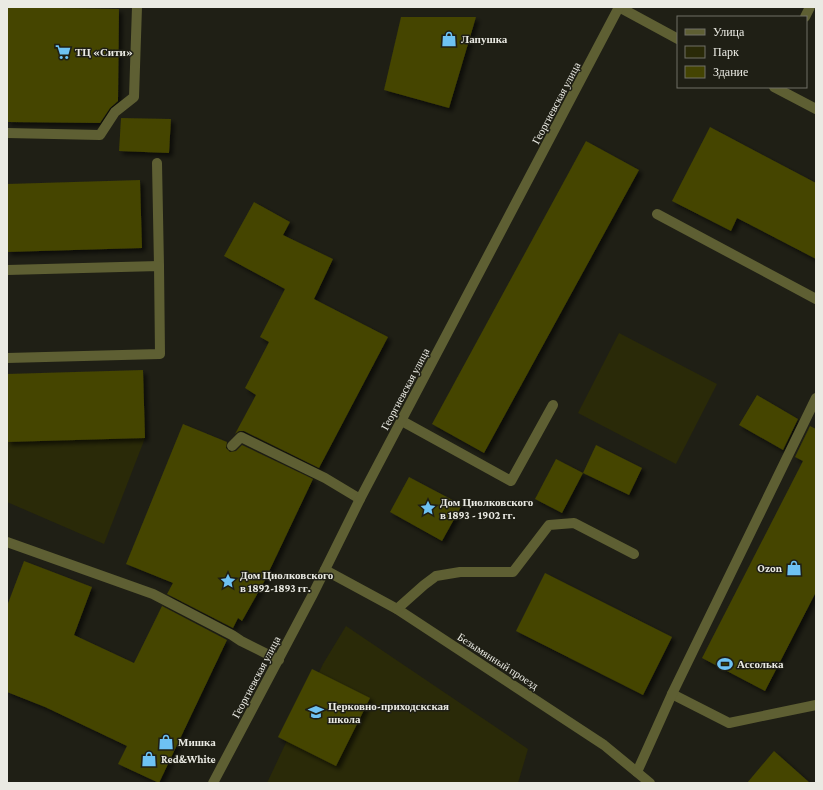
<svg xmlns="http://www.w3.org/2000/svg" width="823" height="790" font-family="'Crimson Pro',serif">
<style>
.green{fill:#2a2a08}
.building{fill:#444402;filter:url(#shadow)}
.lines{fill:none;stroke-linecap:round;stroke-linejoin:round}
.minor{stroke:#5e5f33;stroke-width:10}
.labels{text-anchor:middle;stroke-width:3;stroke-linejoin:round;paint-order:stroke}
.poi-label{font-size:11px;font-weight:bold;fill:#eaeae3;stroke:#1f1f15;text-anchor:start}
.street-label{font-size:11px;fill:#eaeae3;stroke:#1f1f15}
</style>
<defs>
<filter id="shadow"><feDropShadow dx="3.5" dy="3.5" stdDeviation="2" flood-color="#0009"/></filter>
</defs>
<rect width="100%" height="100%" fill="#1f1f15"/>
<g class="green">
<path d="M619,333L717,384L676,464L578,413Z"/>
<path d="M145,438L104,544L7,502V442Z"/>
<path d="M346,626L528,749L518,783H267L323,664Z"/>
</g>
<g class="building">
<path d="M7,7L119,9L118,101L110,108L100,123L7,122Z"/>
<path d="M401,17H476L449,108L384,90Z"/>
<path d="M121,118L171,119L169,153L119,151Z"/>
<path d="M710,127L816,183V259L737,218L731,231L672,201Z"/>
<path d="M586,141L639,170L484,453L432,424Z"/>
<path d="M140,180L142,248L7,252V184Z"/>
<path d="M254,202L290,222L283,235L333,259L314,299L388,337L319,468L244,431H239L235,434L256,395L245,388L269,342L260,337L285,289L224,256Z"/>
<path d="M143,370L145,438L7,442V374Z"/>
<path d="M757,395L798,419L783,450L739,425Z"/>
<path d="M183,424L227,442L226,448L230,452L236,451L242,445L313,479L264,582L242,621L238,618L233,628L167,594L173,583L126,564Z"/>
<path d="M810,426L816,429V592L765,691L702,658L803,461L795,457Z"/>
<path d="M596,445L642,468L629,495L583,473Z"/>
<path d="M556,459L583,473L562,513L535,499Z"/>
<path d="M409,477L462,505L442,541L390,512Z"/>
<path d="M24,561L92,587L74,635L134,663L162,606L227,640L159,783L118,764L127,746L45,707L7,692V606Z"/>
<path d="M545,573L672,637L643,695L516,631Z"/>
<path d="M312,669L370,698L336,766L278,737Z"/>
<path d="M774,751L810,783H747Z"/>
</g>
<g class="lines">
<g class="minor">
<path d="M619,7L678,39"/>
<path d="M805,17L810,7"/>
<path d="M774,87L816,109"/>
<path d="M7,133L100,135L115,112L134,97L137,7"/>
<path d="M157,163L159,266"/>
<path d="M657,214L816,299"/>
<path d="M7,270L159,266L160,354L7,358"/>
<path d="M402,421L511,481L553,405"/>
<path d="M232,446L241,437L325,478L360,499"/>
<path d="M7,542L153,594L232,635L241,641L279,660"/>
<path d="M325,570L397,609L604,745L650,783"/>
<path d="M397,609L424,585L436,576L460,572H513L549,525L574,523L634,554"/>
<path d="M672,694L729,723L816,705"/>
<path d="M637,772L672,694L816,398"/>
<path d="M213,783L312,596L360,499L619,7"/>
</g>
</g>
<defs>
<symbol id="shop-bare" viewBox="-9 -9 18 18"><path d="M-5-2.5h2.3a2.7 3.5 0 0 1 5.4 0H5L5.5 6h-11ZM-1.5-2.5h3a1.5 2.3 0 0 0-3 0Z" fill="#6ec2f3" stroke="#1f1f15" stroke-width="2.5" paint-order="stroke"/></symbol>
<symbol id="supermarket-bare" viewBox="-9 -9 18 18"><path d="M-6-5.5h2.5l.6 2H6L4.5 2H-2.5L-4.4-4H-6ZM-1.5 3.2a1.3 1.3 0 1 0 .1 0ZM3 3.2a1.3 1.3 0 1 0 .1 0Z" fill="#6ec2f3" stroke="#1f1f15" stroke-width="2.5" paint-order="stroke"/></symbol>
<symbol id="sight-bare" viewBox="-9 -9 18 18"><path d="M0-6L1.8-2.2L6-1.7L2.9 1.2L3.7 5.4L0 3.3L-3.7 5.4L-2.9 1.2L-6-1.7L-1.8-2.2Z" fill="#6ec2f3" stroke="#1f1f15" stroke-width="2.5" paint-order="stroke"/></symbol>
<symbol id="stadium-bare" viewBox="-9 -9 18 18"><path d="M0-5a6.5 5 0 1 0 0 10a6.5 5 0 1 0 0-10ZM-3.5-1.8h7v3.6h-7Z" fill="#6ec2f3" stroke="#1f1f15" stroke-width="2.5" paint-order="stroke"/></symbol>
<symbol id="school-bare" viewBox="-9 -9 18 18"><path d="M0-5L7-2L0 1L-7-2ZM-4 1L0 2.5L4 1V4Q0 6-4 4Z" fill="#6ec2f3" stroke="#1f1f15" stroke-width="2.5" paint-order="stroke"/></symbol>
</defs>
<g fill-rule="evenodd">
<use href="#shop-bare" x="438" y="28" width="22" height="22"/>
<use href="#supermarket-bare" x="52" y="41" width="22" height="22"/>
<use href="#sight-bare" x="417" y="497" width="22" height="22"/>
<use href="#shop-bare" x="783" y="557" width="22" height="22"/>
<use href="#sight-bare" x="217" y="570" width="22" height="22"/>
<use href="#stadium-bare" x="714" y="653" width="22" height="22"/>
<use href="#school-bare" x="305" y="701" width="22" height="22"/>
<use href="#shop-bare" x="155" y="731" width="22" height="22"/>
<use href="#shop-bare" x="138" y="748" width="22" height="22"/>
</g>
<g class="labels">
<g class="poi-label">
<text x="461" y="43">Лапушка</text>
<text x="75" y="56">ТЦ «Сити»</text>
<text x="440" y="506">Дом Циолковского<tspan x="440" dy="13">в 1893 - 1902 гг.</tspan></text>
<text x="782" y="572" text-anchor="end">Ozon</text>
<text x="240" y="579">Дом Циолковского<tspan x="240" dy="13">в 1892-1893 гг.</tspan></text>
<text x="737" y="668">Ассолька</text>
<text x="328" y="710">Церковно-приходскская<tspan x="328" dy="13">школа</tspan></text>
<text x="178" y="746">Мишка</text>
<text x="161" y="763">Red&amp;White</text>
</g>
<g class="street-label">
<text transform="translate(556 103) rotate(-62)" y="4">Георгиевская улица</text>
<text transform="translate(405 389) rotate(-62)" y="4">Георгиевская улица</text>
<text transform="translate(498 661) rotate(33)" y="4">Безымянный проезд</text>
<text transform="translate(256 677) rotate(-62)" y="4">Георгиевская улица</text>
</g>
</g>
<rect width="823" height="790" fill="none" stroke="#eaeae3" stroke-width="16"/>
<rect x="677" y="16" width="130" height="72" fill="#1f1f15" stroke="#707067"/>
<rect x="685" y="29" width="20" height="6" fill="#5e5f33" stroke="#707067"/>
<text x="713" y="36" font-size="12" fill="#eaeae3">Улица</text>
<rect x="685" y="46" width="20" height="12" fill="#2a2a08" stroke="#707067"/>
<text x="713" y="56" font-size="12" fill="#eaeae3">Парк</text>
<rect x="685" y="66" width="20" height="12" fill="#444402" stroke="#707067"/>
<text x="713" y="76" font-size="12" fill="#eaeae3">Здание</text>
</svg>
